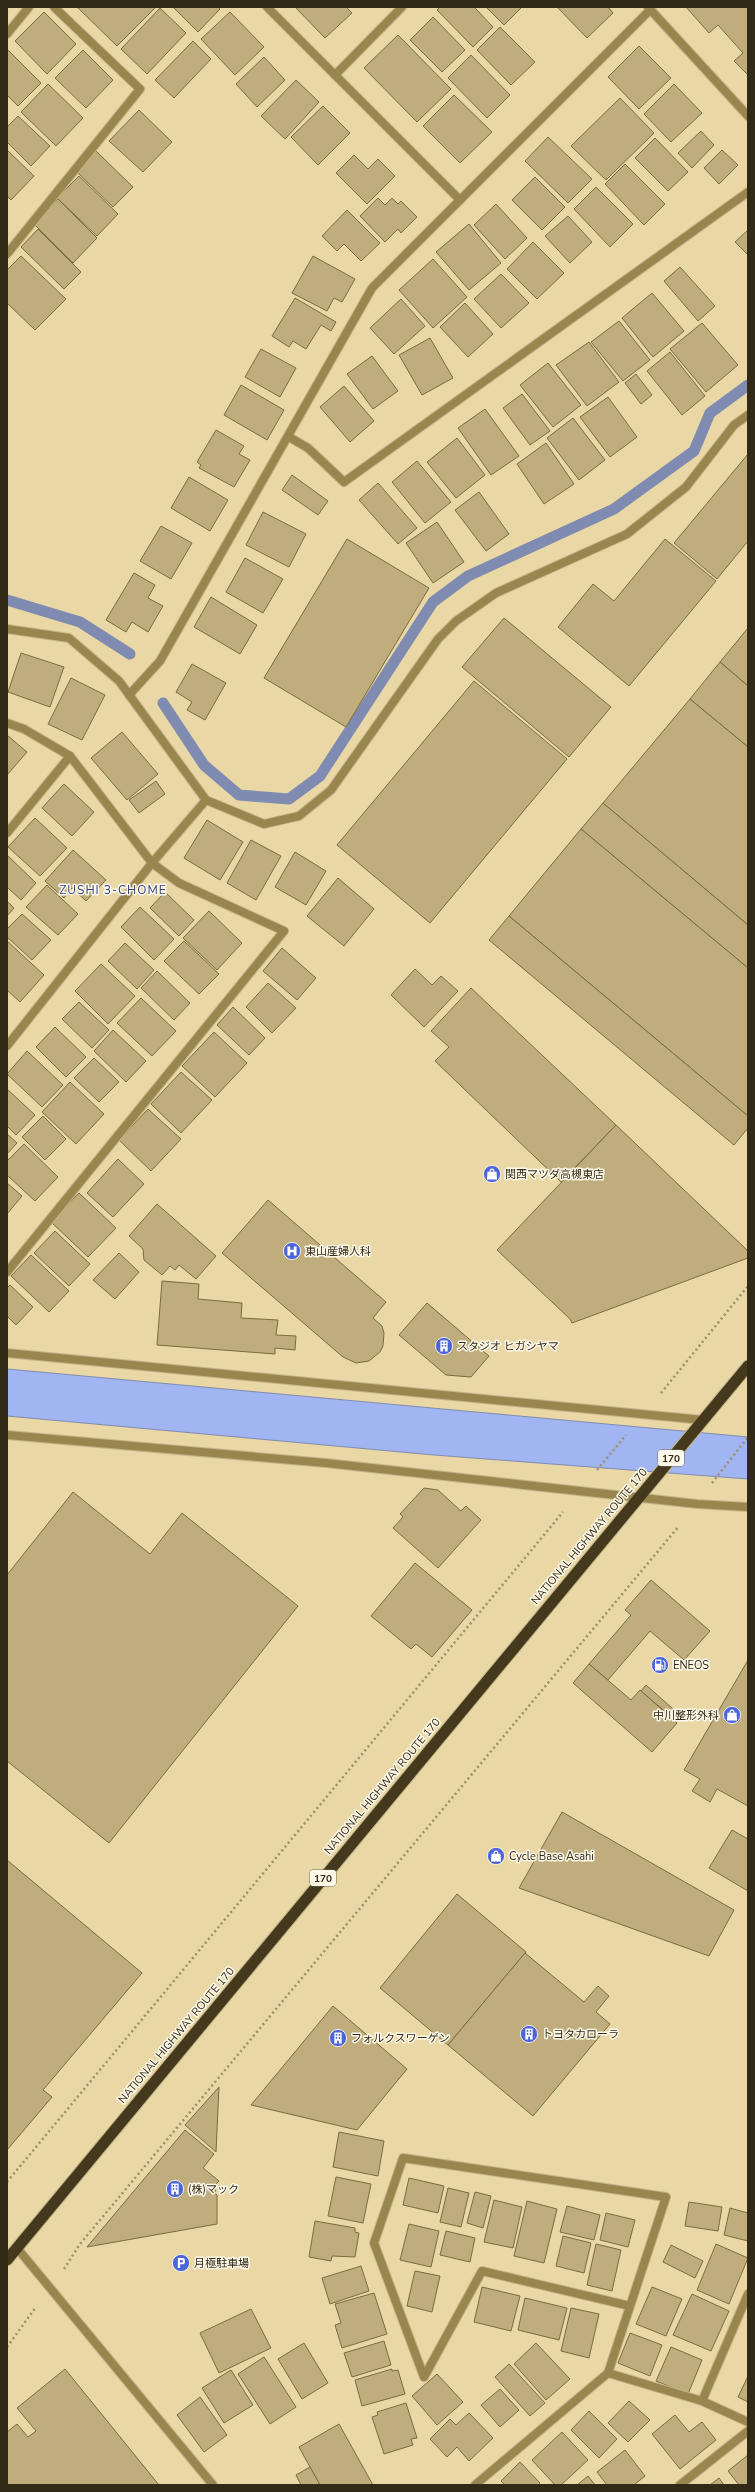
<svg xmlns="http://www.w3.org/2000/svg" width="755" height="2492" font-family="'Nunito Sans','Noto Sans JP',sans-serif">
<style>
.water{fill:#a1b5f2;stroke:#7f8bb0}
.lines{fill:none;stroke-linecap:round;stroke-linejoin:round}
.stream{stroke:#7f8bb0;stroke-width:11}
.building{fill:#bfad7d;stroke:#7c6b3d}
.minor-casing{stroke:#c4b488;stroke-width:10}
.trunk-casing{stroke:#c4b488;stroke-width:13}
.path{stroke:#9d8f6a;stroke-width:2.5;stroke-dasharray:2 3;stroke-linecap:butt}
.minor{stroke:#99854e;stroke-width:8}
.trunk{stroke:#44391c;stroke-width:11}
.labels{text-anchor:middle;stroke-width:3;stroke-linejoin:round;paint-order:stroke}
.shield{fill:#fef9ea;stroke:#6e6856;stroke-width:1}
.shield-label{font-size:10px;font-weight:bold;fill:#312a16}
.poi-label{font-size:11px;fill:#312a16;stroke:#fef9ea;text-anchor:start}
.street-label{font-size:11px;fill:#312a16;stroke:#fef9ea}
.neighbourhood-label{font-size:12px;letter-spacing:1px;fill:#303f79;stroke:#fef9ea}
</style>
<rect width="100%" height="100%" fill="#e9d7a5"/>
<path class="water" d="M7,1369L748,1437V1479L434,1455L7,1416Z"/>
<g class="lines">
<g class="stream">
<path d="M7,600L80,622L130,654"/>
<path d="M163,703L204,765L239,795L289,799L320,776L433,602L468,576L614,509L694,451L710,413L748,385"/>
</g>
</g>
<g class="building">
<path d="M77,7H156L117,46Z"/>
<path d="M173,7H218L220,9L198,32Z"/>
<path d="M295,7H346L352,13L325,38Z"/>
<path d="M440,7H474L493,27L473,47L437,10Z"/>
<path d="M486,7H522L504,25Z"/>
<path d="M557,7H608L613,13L587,38Z"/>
<path d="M686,7H748V75L734,61L743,53L718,25L709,33Z"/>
<path d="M160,8L186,33L147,74L121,49Z"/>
<path d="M44,12L76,44L47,74L15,41Z"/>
<path d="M230,12L264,47L235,75L201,39Z"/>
<path d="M433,17L465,50L442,72L410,40Z"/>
<path d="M500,27L535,62L511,85L477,50Z"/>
<path d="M398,35L451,89L417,122L364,68Z"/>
<path d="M193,41L211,59L174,98L155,80Z"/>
<path d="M639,46L671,78L639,109L608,77Z"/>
<path d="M7,49L41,83L18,106L7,95Z"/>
<path d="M83,50L113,80L86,108L55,78Z"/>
<path d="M471,55L510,95L487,118L448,78Z"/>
<path d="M264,57L285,80L257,107L236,84Z"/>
<path d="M296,80L319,102L285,139L261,116Z"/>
<path d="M48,84L83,118L56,146L21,112Z"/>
<path d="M674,84L702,113L671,142L644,114Z"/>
<path d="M454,95L492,132L460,163L423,126Z"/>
<path d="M620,98L654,133L606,180L571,146Z"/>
<path d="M323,106L350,133L318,165L291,137Z"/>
<path d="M139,110L172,142L143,172L109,141Z"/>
<path d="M18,116L50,146L31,166L7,142V127Z"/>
<path d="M701,131L714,145L692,168L678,153Z"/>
<path d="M548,137L592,179L568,203L525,161Z"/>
<path d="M655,138L688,172L668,191L635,158Z"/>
<path d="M7,150L34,176L11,200L7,196Z"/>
<path d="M722,150L738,165L719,184L704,168Z"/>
<path d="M96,151L133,187L113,207L76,171Z"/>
<path d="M354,155L368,169L378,159L395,176L367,204L336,173Z"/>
<path d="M625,164L665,204L644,225L605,184Z"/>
<path d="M79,176L118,214L97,236L57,198Z"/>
<path d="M535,177L565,207L542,230L512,200Z"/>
<path d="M596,187L633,224L610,247L574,209Z"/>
<path d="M378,198L385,205L392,198L398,204L401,201L417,217L401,233L398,229L385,242L360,216Z"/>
<path d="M58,199L97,238L73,263L34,224Z"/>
<path d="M496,204L527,238L505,259L474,225Z"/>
<path d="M347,210L380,243L361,261L344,244L337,251L322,236Z"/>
<path d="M568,216L592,242L570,263L545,236Z"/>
<path d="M469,224L501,263L469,290L436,252Z"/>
<path d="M38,229L81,272L64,289L21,247Z"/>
<path d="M748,230V255L735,242Z"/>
<path d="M533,242L564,273L537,299L507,269Z"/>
<path d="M21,256L66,299L35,330L7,303V270Z"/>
<path d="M313,256L355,279L342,302L334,298L327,311L292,293Z"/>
<path d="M433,259L467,297L433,328L399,290Z"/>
<path d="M680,267L715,306L698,321L664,281Z"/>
<path d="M501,274L529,303L501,328L474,299Z"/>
<path d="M652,293L684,331L653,357L622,318Z"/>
<path d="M295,298L336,322L331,331L321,325L306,349L293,341L289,347L272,336Z"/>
<path d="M401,299L425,326L394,354L370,328Z"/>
<path d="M465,303L493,334L468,357L440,327Z"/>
<path d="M619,321L650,360L623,381L591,342Z"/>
<path d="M702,323L738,365L706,392L670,349Z"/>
<path d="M430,338L453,378L422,395L399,355Z"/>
<path d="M589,342L619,382L587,406L556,365Z"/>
<path d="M261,349L296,368L280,397L245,377Z"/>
<path d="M670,352L705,396L682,415L647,371Z"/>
<path d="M372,356L398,391L373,409L347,374Z"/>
<path d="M548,363L581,405L553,427L520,385Z"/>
<path d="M636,374L652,395L641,404L625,383Z"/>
<path d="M241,385L284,410L267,440L224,415Z"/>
<path d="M344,386L374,421L350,442L320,407Z"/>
<path d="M522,394L550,431L530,445L503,408Z"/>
<path d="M608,397L637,437L610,457L580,417Z"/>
<path d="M485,409L519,456L491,475L458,428Z"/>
<path d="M573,418L605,460L579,480L547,438Z"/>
<path d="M216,430L244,446L239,454L250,460L234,487L199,468L201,465L197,462Z"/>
<path d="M457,438L485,475L456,498L427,462Z"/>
<path d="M546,443L574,484L544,504L517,464Z"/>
<path d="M748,454V541L717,579L674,543Z"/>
<path d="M417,461L451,502L425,523L392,482Z"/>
<path d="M292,475L328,501L318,515L282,490Z"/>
<path d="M189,477L228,500L210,531L171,508Z"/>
<path d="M378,483L417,528L398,544L359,500Z"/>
<path d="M479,492L509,534L486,551L455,510Z"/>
<path d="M263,512L306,534L289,567L246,545Z"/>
<path d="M437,522L464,562L433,583L406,543Z"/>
<path d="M161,526L192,543L171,579L140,561Z"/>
<path d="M347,539L429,588L346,727L264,678Z"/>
<path d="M665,539L716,581L629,686L558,627L593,584L614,601Z"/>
<path d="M245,558L283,579L263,613L226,592Z"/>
<path d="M134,573L155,585L148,598L163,606L148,632L132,622L126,632L106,620Z"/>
<path d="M211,597L257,625L240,654L194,627Z"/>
<path d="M504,618L611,707L569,757L462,667Z"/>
<path d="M748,628V686L720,662Z"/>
<path d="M21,653L64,667L50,707L8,692Z"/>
<path d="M720,662L748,686V747L690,699Z"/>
<path d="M192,664L226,683L205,720L187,710L192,702L176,692Z"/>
<path d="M71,678L105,695L82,740L48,724Z"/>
<path d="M474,681L567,759L430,923L337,845Z"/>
<path d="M690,699L748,747V925L603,803Z"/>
<path d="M122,732L158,774L127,800L91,758Z"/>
<path d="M7,735L27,752L7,775Z"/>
<path d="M156,781L165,794L139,813L129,800Z"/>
<path d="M64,784L94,812L72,836L42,808Z"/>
<path d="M603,803L748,925V968L581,829Z"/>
<path d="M35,818L67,848L40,876L8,847Z"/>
<path d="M207,820L243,842L220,880L184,858Z"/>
<path d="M581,829L748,968V1116L509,916Z"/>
<path d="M251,840L281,856L256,900L227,883Z"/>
<path d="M73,850L106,880L86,901L72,888L64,898L45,881Z"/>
<path d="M295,852L326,871L306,905L275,887Z"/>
<path d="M7,855L36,883L21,900L7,887Z"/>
<path d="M338,878L374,909L344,946L307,916Z"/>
<path d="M47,885L78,914L58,935L26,907Z"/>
<path d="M165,892L194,920L179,936L150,908Z"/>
<path d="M7,901L14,908L7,916Z"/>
<path d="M140,907L174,939L154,960L121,927Z"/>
<path d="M209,911L242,943L217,970L183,938Z"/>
<path d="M22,914L51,940L32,960L7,937V929Z"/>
<path d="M509,916L748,1116V1128L734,1145L489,940Z"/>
<path d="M7,941L44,975L20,1002L7,990Z"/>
<path d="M184,941L219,974L199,994L164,961Z"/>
<path d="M125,943L154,970L137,989L108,961Z"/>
<path d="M282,948L316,978L297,1000L263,971Z"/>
<path d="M101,964L135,996L108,1024L75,991Z"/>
<path d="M415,969L432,985L441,976L458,991L424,1027L391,995Z"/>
<path d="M157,971L190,1003L174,1020L141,988Z"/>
<path d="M268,983L296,1008L272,1033L246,1007Z"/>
<path d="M471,988L616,1125L561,1182L435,1061L449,1047L431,1031Z"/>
<path d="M141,998L176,1031L152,1056L117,1023Z"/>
<path d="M79,1002L109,1030L92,1048L62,1019Z"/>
<path d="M233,1007L265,1038L249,1055L217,1025Z"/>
<path d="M55,1027L86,1057L66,1077L36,1047Z"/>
<path d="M113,1030L146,1061L126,1082L94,1051Z"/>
<path d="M214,1032L247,1063L215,1097L182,1066Z"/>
<path d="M27,1051L63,1085L42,1107L7,1074Z"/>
<path d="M94,1058L119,1082L99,1102L74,1078Z"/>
<path d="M181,1072L212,1100L181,1133L151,1104Z"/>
<path d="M70,1082L104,1114L76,1144L42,1112Z"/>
<path d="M7,1089L35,1115L16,1135L7,1126Z"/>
<path d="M148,1109L181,1139L151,1171L119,1140Z"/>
<path d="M43,1116L66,1139L45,1160L22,1137Z"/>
<path d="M616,1125L748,1251V1258L572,1323L570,1319L497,1250Z"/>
<path d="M7,1134L17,1143L7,1154Z"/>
<path d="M24,1144L58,1177L35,1201L7,1175V1161Z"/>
<path d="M118,1159L144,1184L113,1217L87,1193Z"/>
<path d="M7,1183L22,1196L7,1214Z"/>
<path d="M79,1193L116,1228L88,1257L51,1222Z"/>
<path d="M268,1200L386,1302L373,1318L382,1326L384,1333L383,1346L380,1352L369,1361L356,1363L343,1357L222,1253Z"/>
<path d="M157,1204L216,1256L196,1279L179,1265L175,1270L170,1266L162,1275L144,1260L143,1249L129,1236Z"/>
<path d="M55,1231L90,1264L69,1286L34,1253Z"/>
<path d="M119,1253L139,1272L115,1299L93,1280Z"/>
<path d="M31,1255L69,1291L49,1312L11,1276Z"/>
<path d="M162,1281L199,1284L198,1299L242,1303L241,1318L278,1320L276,1335L296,1336L295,1350L275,1348V1354L157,1345Z"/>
<path d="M10,1285L33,1307L16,1325L7,1316V1288Z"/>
<path d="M427,1303L489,1356L471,1377L446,1375L399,1335Z"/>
<path d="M424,1488L438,1490L461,1511L466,1506L481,1520L438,1568L393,1528L403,1517L400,1514Z"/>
<path d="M73,1492L150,1554L182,1513L298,1606L109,1843L7,1761V1575Z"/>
<path d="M415,1563L472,1610L432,1657L416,1644L411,1649L371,1616Z"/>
<path d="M651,1580L710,1631L684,1660L650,1631L608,1680L589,1664L631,1615L625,1610Z"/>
<path d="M748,1660V1806L717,1789L710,1802L692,1791L700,1779L684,1770Z"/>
<path d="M589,1664L631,1700L640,1690L677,1723L652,1752L573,1683Z"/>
<path d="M646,1685L681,1716L676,1721L641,1691Z"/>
<path d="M562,1812L734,1910L709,1956L519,1888Z"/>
<path d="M732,1830L748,1839V1891L709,1868Z"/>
<path d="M7,1860L142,1973L43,2090L52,2097L7,2150Z"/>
<path d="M457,1894L526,1952L448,2045L380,1988Z"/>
<path d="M525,1953L584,2002L598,1986L609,1996L596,2012L610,2024L533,2116L448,2045Z"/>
<path d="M333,2006L407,2069L357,2130L251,2105Z"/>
<path d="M219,2087L216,2152L185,2125Z"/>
<path d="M185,2130L214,2154L203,2168L219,2181L213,2187L216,2190L214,2193L217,2195V2224L87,2247Z"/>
<path d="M339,2132L384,2141L378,2176L333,2167Z"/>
<path d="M336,2177L371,2184L363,2223L328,2216Z"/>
<path d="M409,2178L444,2186L438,2213L403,2205Z"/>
<path d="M448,2188L469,2193L461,2227L440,2222Z"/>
<path d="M475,2192L491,2196L483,2228L467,2223Z"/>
<path d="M494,2200L522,2207L513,2248L484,2242Z"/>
<path d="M527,2201L557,2209L544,2263L514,2256Z"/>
<path d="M689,2202L722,2207L718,2231L685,2226Z"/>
<path d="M567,2206L600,2215L594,2240L560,2232Z"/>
<path d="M730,2208L748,2213V2241L724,2235Z"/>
<path d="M606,2213L635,2220L628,2247L600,2240Z"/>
<path d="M315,2221L355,2228V2232L359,2233L355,2257L332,2256L331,2261L309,2257Z"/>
<path d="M409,2224L439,2231L431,2267L400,2260Z"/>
<path d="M446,2231L475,2238L470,2262L440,2255Z"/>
<path d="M563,2236L591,2243L584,2273L556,2266Z"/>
<path d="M596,2244L621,2250L612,2291L587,2285Z"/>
<path d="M716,2244L748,2258L729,2304L697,2290Z"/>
<path d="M671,2245L703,2261L695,2278L663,2262Z"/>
<path d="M361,2266L369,2291L330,2304L322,2278Z"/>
<path d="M415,2271L440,2276L432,2312L407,2306Z"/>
<path d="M482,2287L520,2296L511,2331L474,2322Z"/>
<path d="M652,2287L682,2299L666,2336L636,2324Z"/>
<path d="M374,2293L387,2334L342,2348L335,2325L341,2323L335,2304Z"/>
<path d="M692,2294L729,2311L711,2351L673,2335Z"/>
<path d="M525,2298L567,2308L559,2340L518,2330Z"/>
<path d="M571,2308L599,2314L589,2358L561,2351Z"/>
<path d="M251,2309L271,2348L219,2373L200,2333Z"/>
<path d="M630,2333L662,2345L650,2376L618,2363Z"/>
<path d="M384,2341L391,2365L352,2377L344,2353Z"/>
<path d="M304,2343L328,2383L302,2399L278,2359Z"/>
<path d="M536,2343L570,2379L546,2400L514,2364Z"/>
<path d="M671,2347L702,2360L688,2394L656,2381Z"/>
<path d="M264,2357L296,2407L270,2424L238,2374Z"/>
<path d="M509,2364L545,2403L530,2416L495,2377Z"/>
<path d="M65,2369L159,2485H7V2432L17,2424L28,2437L36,2431L17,2408Z"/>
<path d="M392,2369V2371L398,2370L405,2394L362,2406L355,2380Z"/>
<path d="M231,2370L253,2405L224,2423L202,2388Z"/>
<path d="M437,2374L463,2402L437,2425L412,2396Z"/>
<path d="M748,2376V2402L738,2397Z"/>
<path d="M500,2389L519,2410L500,2427L481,2405Z"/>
<path d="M200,2397L227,2435L204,2452L177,2415Z"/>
<path d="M629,2401L650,2420L628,2442L608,2423Z"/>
<path d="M406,2403L417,2438L411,2439L413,2445L384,2454L372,2417L378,2415L377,2412Z"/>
<path d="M589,2411L617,2439L599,2458L571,2430Z"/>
<path d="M469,2413L493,2438L469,2461L457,2447L447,2457L430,2439L450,2419L456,2425Z"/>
<path d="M675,2415L689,2432L702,2422L716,2440L680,2469L652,2434Z"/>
<path d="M339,2424L373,2485H320L310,2467L299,2447Z"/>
<path d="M562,2432L588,2460L561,2485H555L532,2460Z"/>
<path d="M625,2450L645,2476L634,2485H607L597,2472Z"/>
<path d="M748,2455V2485H739L728,2471Z"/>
<path d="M520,2462L540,2483L538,2485H505L501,2481Z"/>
<path d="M310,2467L320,2485H301L296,2475Z"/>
<path d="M588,2476L595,2485H577Z"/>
<path d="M719,2478L724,2485H710Z"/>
</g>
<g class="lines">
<defs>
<g id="minor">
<path d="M267,7L460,200"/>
<path d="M648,7L748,116"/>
<path d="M7,34L29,7"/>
<path d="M335,75L402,7"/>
<path d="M7,254L140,89L54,7"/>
<path d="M289,437L308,448L344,482L748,192"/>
<path d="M7,629L69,638L119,681L206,800L264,824L299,816L331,790L438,639L456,621L496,593L627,534L686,487L734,425L748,415"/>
<path d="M129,695L160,661L372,288L650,10"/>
<path d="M7,723L24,729L70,756L152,863L179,883L284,931L7,1272"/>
<path d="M7,833L70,756"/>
<path d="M7,1046L152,863L206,800"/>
<path d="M7,1353L703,1420"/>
<path d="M7,1435L326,1463L697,1504L748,1507"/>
<path d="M17,2248L213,2485"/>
<path d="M748,2294L702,2401L748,2422"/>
<path d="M608,2373L666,2197L403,2158L374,2243L424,2377L482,2271L630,2306"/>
<path d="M475,2485L608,2373L702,2401"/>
<path d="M680,2485L748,2431"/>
</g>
<path id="trunk" d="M7,2260L748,1366"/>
</defs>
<use href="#minor" class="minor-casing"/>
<use href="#trunk" class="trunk-casing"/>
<g class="path">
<path d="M661,1393L748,1286"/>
<path d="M597,1470L626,1435"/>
<path d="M712,1483L748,1437"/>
<path d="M7,2182L563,1512"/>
<path d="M64,2269L80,2244L679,1526"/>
<path d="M7,2347L36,2307"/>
</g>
<use href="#minor" class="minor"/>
<use href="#trunk" class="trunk"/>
</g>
<defs>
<symbol id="shop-disc" viewBox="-11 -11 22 22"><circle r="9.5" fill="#4c66da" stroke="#fef9ea"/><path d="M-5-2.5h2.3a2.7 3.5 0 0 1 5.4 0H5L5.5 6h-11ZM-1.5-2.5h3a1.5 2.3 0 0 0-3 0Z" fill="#fff"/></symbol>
<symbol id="hospital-disc" viewBox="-11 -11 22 22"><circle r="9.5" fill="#4c66da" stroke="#fef9ea"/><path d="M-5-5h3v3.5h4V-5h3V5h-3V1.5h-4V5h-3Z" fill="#fff"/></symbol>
<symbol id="building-disc" viewBox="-11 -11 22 22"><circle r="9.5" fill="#4c66da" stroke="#fef9ea"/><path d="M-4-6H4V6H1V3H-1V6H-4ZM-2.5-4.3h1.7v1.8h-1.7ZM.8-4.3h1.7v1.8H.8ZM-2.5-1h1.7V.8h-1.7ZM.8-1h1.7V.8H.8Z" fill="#fff"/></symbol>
<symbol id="fuel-disc" viewBox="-11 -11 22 22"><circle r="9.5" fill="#4c66da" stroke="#fef9ea"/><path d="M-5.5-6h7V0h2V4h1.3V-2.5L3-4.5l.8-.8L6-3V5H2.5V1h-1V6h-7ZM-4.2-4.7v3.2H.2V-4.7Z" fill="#fff"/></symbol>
<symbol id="parking-disc" viewBox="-11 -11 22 22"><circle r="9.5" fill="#4c66da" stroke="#fef9ea"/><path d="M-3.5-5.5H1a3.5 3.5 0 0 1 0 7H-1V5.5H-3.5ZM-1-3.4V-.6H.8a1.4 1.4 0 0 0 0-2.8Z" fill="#fff"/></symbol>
</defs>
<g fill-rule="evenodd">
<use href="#shop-disc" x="482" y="1164" width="20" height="20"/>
<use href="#hospital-disc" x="282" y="1241" width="20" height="20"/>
<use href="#building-disc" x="434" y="1336" width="20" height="20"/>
<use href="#fuel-disc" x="650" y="1655" width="20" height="20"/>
<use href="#shop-disc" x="722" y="1705" width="20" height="20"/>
<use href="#shop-disc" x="486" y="1846" width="20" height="20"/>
<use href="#building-disc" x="519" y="2024" width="20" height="20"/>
<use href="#building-disc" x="328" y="2028" width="20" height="20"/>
<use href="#building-disc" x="165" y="2179" width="20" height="20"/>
<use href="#parking-disc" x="171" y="2253" width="20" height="20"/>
</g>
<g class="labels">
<g class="shield">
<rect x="658" y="1450" width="26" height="16" rx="3"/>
<rect x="310" y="1870" width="26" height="16" rx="3"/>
</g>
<g class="shield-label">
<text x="671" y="1462">170</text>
<text x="323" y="1882">170</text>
</g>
<g class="poi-label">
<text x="505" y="1178">関西マツダ高槻東店</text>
<text x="305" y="1255">東山産婦人科</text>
<text x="457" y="1350">スタジオ ヒガシヤマ</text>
<text x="673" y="1669">ENEOS</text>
<text x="719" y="1719" text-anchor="end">中川整形外科</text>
<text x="509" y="1860">Cycle Base Asahi</text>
<text x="542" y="2038">トヨタカローラ</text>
<text x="351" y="2042">フォルクスワーゲン</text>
<text x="188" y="2193">(株)マック</text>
<text x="194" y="2267">月極駐車場</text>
</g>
<g class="street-label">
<text transform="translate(589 1536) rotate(-50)" y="4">NATIONAL HIGHWAY ROUTE 170</text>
<text transform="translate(382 1786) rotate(-50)" y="4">NATIONAL HIGHWAY ROUTE 170</text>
<text transform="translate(176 2035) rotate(-50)" y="4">NATIONAL HIGHWAY ROUTE 170</text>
</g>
<g class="neighbourhood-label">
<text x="113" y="894">ZUSHI 3-CHOME</text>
</g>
</g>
<rect width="755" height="2492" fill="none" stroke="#312a16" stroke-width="16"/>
</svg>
